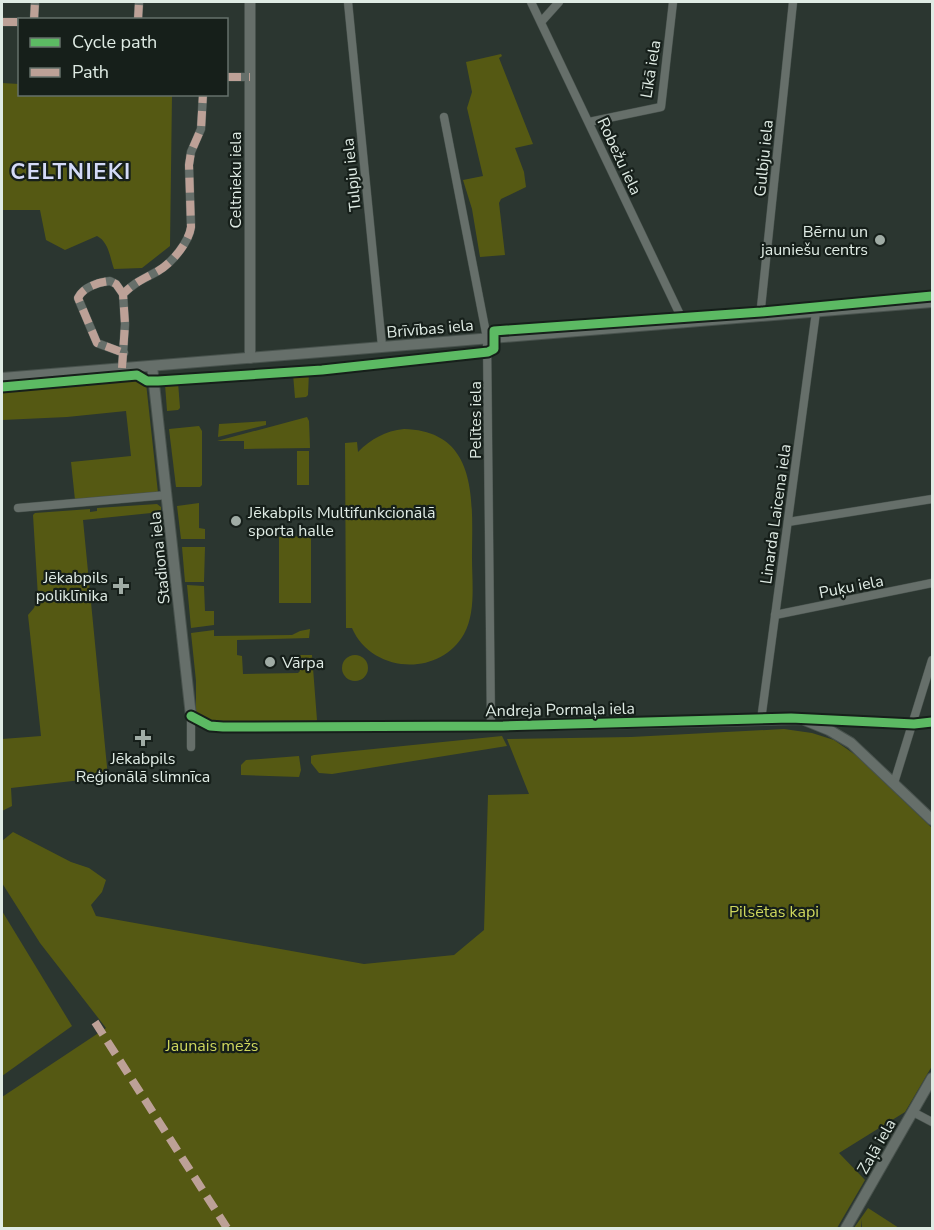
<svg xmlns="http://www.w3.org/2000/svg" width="934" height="1230" font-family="'Nunito Sans',sans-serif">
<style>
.green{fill:#555913}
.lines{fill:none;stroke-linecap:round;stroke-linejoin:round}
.street-casing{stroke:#48524d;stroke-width:9}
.secondary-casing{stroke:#48524d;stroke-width:12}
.street{stroke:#666f6a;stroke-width:8}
.secondary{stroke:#666f6a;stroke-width:10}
.quiet{stroke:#bda197;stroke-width:8;stroke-dasharray:15 8;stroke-linecap:butt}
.cycleway-casing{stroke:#161f1a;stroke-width:13}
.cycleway{stroke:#5cba63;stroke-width:9}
.poi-dot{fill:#a0aca5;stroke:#161f1a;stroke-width:2}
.labels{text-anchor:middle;stroke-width:4.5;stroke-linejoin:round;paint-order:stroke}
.street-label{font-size:16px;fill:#dfebe4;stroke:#161f1a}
.poi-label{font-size:16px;fill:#dfebe4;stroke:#161f1a;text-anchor:end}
.park-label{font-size:16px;fill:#cfd75d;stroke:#161f1a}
.district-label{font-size:22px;font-weight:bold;letter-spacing:1.5px;fill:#d4daf7;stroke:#161f1a}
</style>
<rect width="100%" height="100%" fill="#2b3630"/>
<g class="green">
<path d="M501,54L502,56L499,58L533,144L515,148L524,172L526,187L501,199L499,203L505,255L480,257L472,209L463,180L483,176L467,108L472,92L466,62Z"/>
<path d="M2,83L19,84L20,94L172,95L170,246L142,268L114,269C110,258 109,242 97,236L65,250L46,240L40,210H2Z"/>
<path d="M309,372L308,395L306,397L295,398L293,374Z"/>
<path d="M137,379L145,381L146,383L158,493L75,500L71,462L131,456L126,411L67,417L2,420V389Z"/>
<path d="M178,382L180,408L178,410L167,411L165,384Z"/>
<path d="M307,417L309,421L310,448L244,449V441H217Z"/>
<path d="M266,421V425L218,437L219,424Z"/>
<path d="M199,426L202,431V485L200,487H176L169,429Z"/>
<path d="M404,429C480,431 472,503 472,558C472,583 476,612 464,634C439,678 371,673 352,628H346L345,443L357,442L358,452C371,439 385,431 404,429Z"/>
<rect x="297" y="451" width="12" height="34"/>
<path d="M199,503V528L205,529V539H181L177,506Z"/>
<path d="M157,504L161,507V512L83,520L108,777L11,788L12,806L2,811V739L41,736L28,615L34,608L38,597L33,515L35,513L90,509V512L97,511V508Z"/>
<path d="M311,536V603H279V537Z"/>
<path d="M182,547H205L204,582H185Z"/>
<path d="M187,585L204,586L205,611H214V625L191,628Z"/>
<path d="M310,629L309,638L237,640V655L242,656L243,674L298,673L300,671L298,668V655H312L317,720L315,722H211L196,713V681L191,633L214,630V636L292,635L300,631Z"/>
<circle cx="355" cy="668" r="13"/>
<path d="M784,729L812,733L834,740L857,756L932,828V1066L905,1112L839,1153L865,1180L837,1228H2V1097L106,1028L40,943L2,883V841L13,832L71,862L89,868L106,880L102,892L91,905L96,916L364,964L454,955L484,930L488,795L529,794L507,739L631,737Z"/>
<path d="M502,736L507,746L332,774L319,773L311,763V756L314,755Z"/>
<path d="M299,756L301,770L299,777L241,775V765L246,760Z"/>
<path d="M2,911L72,1026L2,1076Z"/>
<path d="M868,1208L899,1228H900H862V1219L861,1228H854Z"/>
</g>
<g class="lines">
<defs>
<g id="street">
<path d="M348,2L382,346"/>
<path d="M531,2L684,323"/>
<path d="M34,20L35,2"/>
<path d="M138,20L139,2"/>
<path d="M2,22H20"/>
<path d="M541,22L559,2"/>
<path d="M226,77H250"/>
<path d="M444,117L487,338L491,726"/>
<path d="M589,122L661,107L673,2"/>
<path d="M123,294L116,284L110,281C99,282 83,287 78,298L97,343L124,353"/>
<path d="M760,317L793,2"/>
<path d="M122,368L125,324L123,294C136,281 144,279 158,271C172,263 189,242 191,227L189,165L191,152L201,129L203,94"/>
<path d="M18,508L167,495"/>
<path d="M788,522L932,499"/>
<path d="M775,615L932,583"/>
<path d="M808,719L914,724L932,722"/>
<path d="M761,720L816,312"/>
<path d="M191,747V716"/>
<path d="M894,783L932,660"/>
<path d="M913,1112L932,1122"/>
</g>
<g id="secondary">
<path d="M250,2V358"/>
<path d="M152,366L191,716L210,726L223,727L503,726L802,719L829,730L851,743L932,820"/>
<path d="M2,378L932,302"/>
<path d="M846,1228L932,1078"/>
</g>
</defs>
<use href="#street" class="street-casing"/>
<use href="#secondary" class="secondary-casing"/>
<use href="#street" class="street"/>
<use href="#secondary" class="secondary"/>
<g class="quiet">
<path d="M34,20L35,2"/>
<path d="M138,20L139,2"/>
<path d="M2,22H20"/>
<path d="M226,77H250"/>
<path d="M123,294L116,284L110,281C99,282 83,287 78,298L97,343L124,353"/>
<path d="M122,368L125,324L123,294C136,281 144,279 158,271C172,263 189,242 191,227L189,165L191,152L201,129L203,94"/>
<path d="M95,1022L227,1228"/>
</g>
<defs>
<g id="cycleway">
<path d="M2,387L137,375L147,381H158L322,370L488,352L494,349V331L761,312L932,296"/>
<path d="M191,716L210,726L223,727L503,726L791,718L914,724L932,722"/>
</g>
</defs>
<use href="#cycleway" class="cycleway-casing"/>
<use href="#cycleway" class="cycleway"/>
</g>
<g class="poi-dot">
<circle cx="880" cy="240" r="6"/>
<circle cx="236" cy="521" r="6"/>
<path d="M118 577h6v6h6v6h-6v6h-6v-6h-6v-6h6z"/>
<circle cx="270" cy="662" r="6"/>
<path d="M140 729h6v6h6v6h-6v6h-6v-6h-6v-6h6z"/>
</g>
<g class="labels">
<g class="street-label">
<text transform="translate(650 69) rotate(-81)" y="6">Līkā iela</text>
<text transform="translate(620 156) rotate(65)" y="6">Robežu iela</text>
<text transform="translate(763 158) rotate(-84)" y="6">Gulbju iela</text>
<text transform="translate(351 175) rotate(-96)" y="6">Tulpju iela</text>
<text transform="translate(235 180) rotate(-90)" y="6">Celtnieku iela</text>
<text transform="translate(430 328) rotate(-5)" y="6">Brīvības iela</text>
<text transform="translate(475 420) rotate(-90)" y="6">Pelītes iela</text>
<text transform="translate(775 514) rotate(-82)" y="6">Linarda Laicena iela</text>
<text transform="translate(159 558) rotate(-96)" y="6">Stadiona iela</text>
<text transform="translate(851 586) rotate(-11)" y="6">Puķu iela</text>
<text transform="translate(560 709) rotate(-1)" y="6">Andreja Pormaļa iela</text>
<text transform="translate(876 1146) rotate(-60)" y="6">Zaļā iela</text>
</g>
<g class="poi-label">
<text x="868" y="237">Bērnu un<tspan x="868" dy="18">jauniešu centrs</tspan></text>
<text x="248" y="518" text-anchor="start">Jēkabpils Multifunkcionālā<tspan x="248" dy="18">sporta halle</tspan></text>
<text x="108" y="583">Jēkabpils<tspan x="108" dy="18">poliklīnika</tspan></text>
<text x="282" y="668" text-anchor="start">Vārpa</text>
<text x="143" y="764" text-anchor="middle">Jēkabpils<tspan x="143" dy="18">Reģionālā slimnīca</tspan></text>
</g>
<g class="park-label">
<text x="774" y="917">Pilsētas kapi</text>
<text x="212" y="1051">Jaunais mežs</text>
</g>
<g class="district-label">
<text x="71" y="179">CELTNIEKI</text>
</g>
</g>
<rect width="934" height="1230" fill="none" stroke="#dfebe4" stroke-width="6"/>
<rect x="18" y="18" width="210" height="78" fill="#161f1a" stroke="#66716b" stroke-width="1.5"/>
<rect x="30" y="38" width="30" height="9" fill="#5cba63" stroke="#66716b" stroke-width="1.5"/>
<text x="72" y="48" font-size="18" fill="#dfebe4">Cycle path</text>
<rect x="30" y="68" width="30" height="9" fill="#bda197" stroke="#66716b" stroke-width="1.5"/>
<text x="72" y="78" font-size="18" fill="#dfebe4">Path</text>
</svg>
